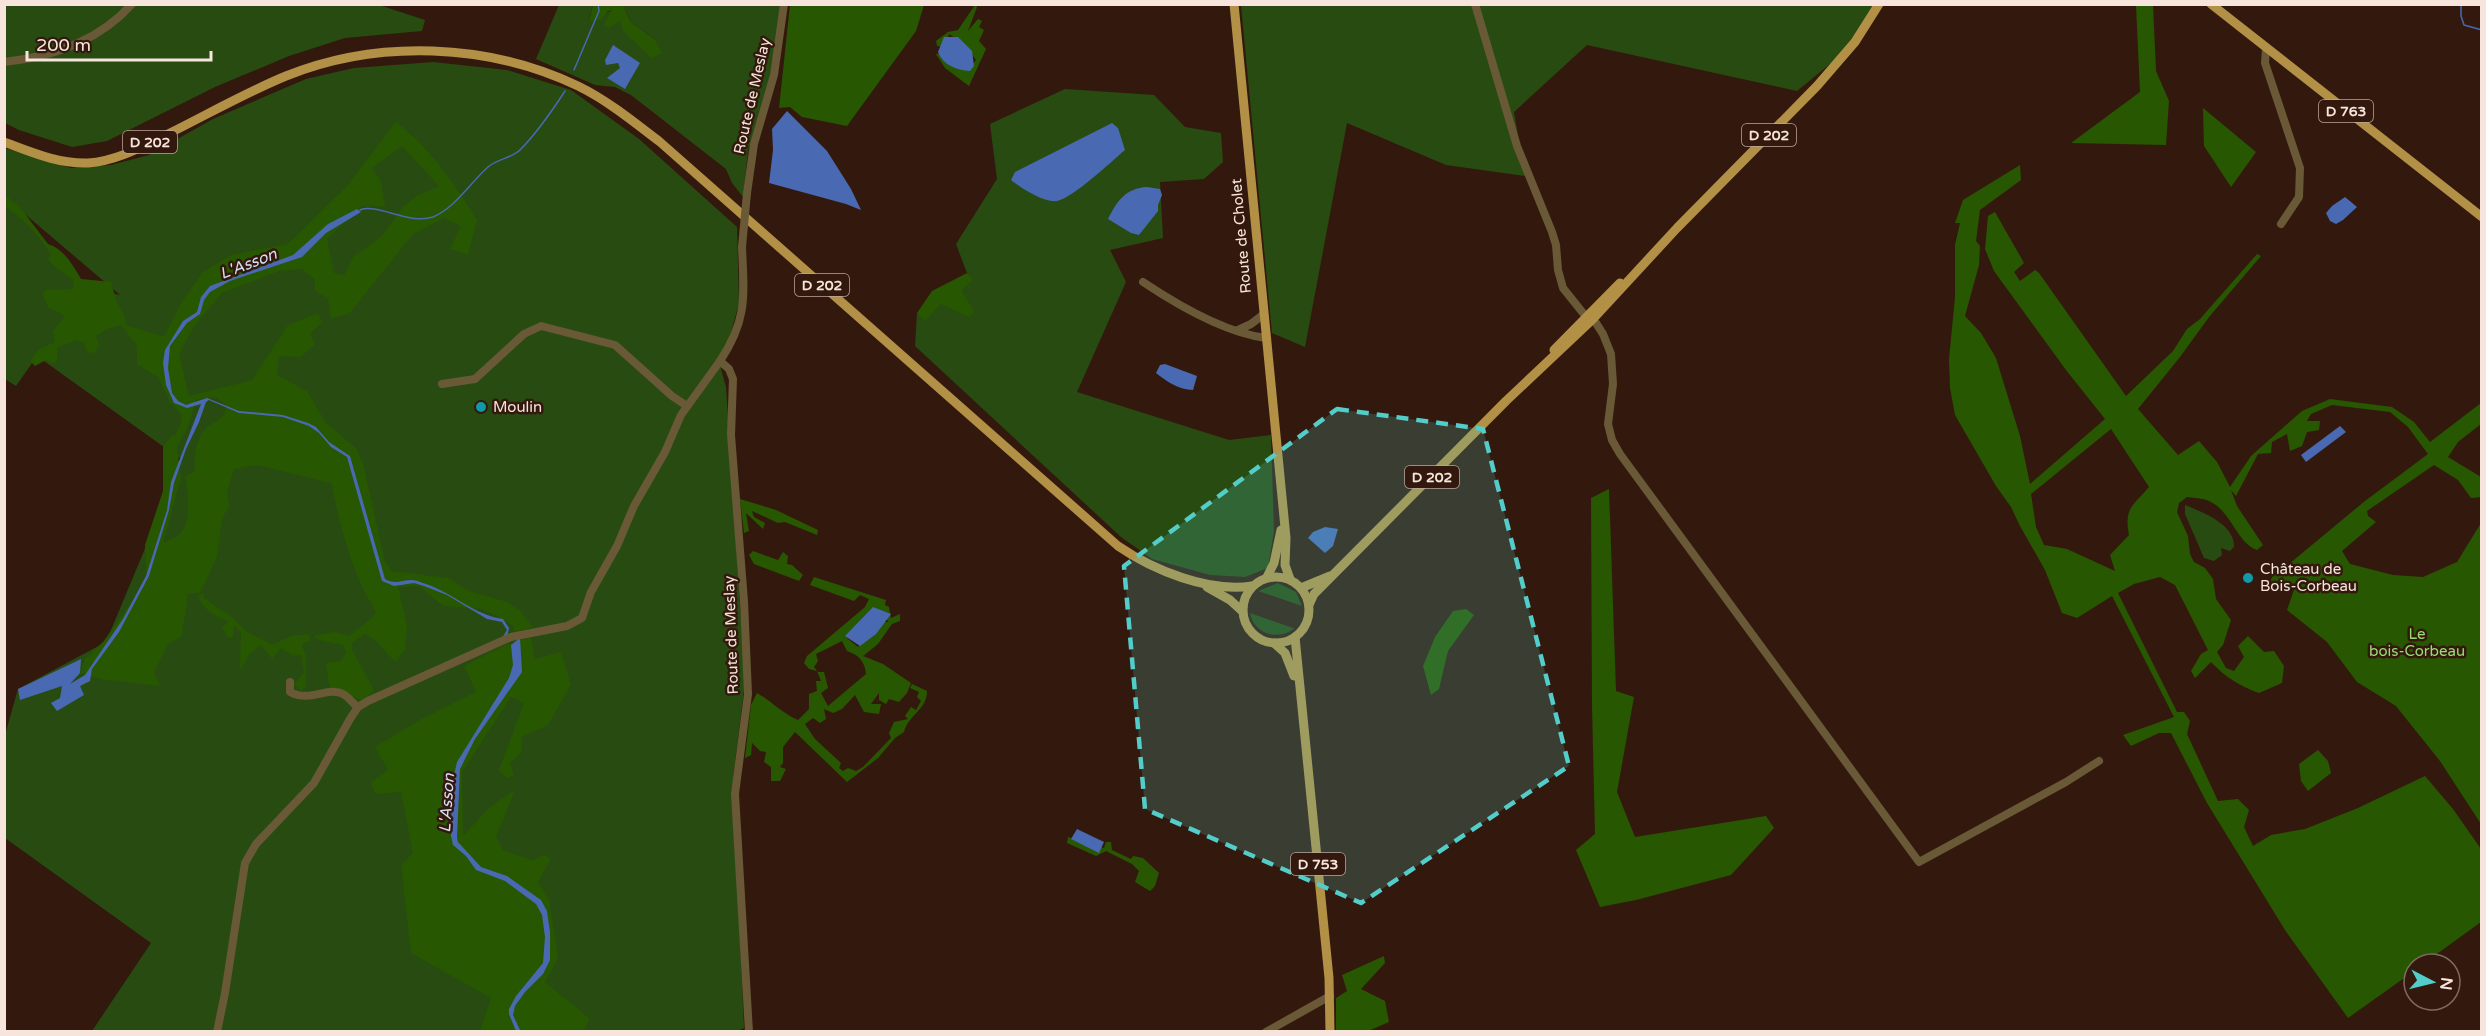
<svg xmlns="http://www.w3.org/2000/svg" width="2486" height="1036" font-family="'Varela Round',sans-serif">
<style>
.green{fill:#284b12;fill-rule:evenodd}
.forest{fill:#285701;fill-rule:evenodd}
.water{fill:#4969b2}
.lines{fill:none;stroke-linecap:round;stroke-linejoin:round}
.stream{stroke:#4969b2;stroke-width:1.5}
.minor{stroke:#695937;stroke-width:8}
.major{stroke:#b29045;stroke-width:9}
.minor-bridge{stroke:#695937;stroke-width:8}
.marked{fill:#53cdca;fill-opacity:0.2;stroke:#53cdca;stroke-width:4.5;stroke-dasharray:12 8;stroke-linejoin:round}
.culture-dot{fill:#0f9aa8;stroke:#33190d;stroke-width:2}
.labels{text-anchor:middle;stroke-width:5;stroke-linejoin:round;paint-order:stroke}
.shield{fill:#33190d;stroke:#bca79e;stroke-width:1.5}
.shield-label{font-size:14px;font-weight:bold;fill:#f7e4dc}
.street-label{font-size:15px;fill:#f7e4dc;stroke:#33190d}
.poi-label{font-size:15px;fill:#f7e4dc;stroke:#33190d;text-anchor:start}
.park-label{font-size:15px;fill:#99dc76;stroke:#33190d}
.water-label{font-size:16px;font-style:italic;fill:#d4dff3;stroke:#33190d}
</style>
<rect width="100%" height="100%" fill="#33190d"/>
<g class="green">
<path d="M376,4L425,20L422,31L345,38L289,56L215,87L107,141L72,147L19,130L5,123L4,5Z"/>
<path d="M559,5H593L589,20L613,10L603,25L620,20L654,39L630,21L623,5H781L769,83L748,151L743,197L732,183L726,169L631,95L615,87L595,85L536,59Z"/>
<path d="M1241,5H1876L1852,46L1797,91L1587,45L1514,112L1525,176L1446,165L1347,123L1305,347L1272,333Z"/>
<path d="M433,62L507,70L571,90L639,139L737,227L739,303L721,369L726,387L745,682L733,779L744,1028L735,1032L92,1031L151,943L5,838V735L18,689L106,642L182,460L37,356L16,386L5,379V148L71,168L111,165L149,155L213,119L306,79L354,68ZM19,209L120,295L82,286Z"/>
<path d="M1065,89L1154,95L1185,127L1221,133L1223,162L1204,179L1160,182L1163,238L1110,250L1126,282L1077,392L1229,440L1271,435L1274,531L1268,568L1245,577L1210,575L1152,559L1121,537L915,346L917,313L941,304L972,280L967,273L956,244L997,179L990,124Z"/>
<path d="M2185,505C2202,512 2235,524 2234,547L2230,551L2221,548L2222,555L2214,561L2204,558L2185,514Z"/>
<path d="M1278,583L1296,592L1302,606L1258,591Z"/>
<path d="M1250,613L1293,628L1294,629C1277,641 1254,634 1250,613Z"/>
</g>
<g class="forest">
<path d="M593,5H623L630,21L654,39L662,53L652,58L623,31L620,21L609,28L603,25L612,10L607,12L601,20L589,21Z"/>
<path d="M790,5H924L916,31L847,126L802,117L790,107L779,108Z"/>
<path d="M975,5L977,7L968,31L978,19L982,21L979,27L984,30L979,41L986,49L969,86L945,68L936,54L942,53L968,70L976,60L963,43L949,34L945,47L937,46L936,41L948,32L958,30Z"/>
<path d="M2136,5H2153L2156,71L2169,101L2166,145L2071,143L2140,92Z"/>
<path d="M2203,108L2256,152L2231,187L2204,146Z"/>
<path d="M396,122C431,149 454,183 477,220L468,255L450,249L461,226L443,218L412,235L349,314L331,318L328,298L315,291V280L302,269L279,271L222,293L194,326L179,354L189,396L252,380L288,325L318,313L322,322L310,334L315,344L301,357L279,356L277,375L307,391L326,423L356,448L363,464L385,561L392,571L448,578L469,591L507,602L520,611L533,627L514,632L513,626L495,615L480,609L443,606L419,586L398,587L407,625L405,650L395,662L376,641L365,634L352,643V650L374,690L364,701L330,688L326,663L341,661L346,653L343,645L319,640L313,636L334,632L349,636L372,618L376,612C351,572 341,528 331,483L258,465L234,469L227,493L229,506L222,519L217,557L200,593L188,594L182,636L168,644L154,672L160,686L101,679L80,673L85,659L103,642L147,580L145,545L163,491V447L172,435L174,437L182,421L180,413L170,402L158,377L137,364V346L121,325L109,328L96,336L99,346L95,353L87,352L84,342L76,340L57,348V361L52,363L46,360L35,366L30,361L38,350L55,342L53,331L65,316L48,307L42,294L46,290L72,289L74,282C66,273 54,269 48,259L51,255C40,235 23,219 5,206L4,195L19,206L48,244C64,249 73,265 81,279L111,282L117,303L124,314L126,325L164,337L181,303L203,272L231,255L288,244L347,186ZM402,146L439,186L416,196L403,207L382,236L353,257L345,275L334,273L327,239L362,206L385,207L381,182L372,168ZM216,397L227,406C223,423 211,421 202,433C195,444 194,459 195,471L185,477C188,491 191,518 183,530C179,537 170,540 163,543L181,478L177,447L189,424L196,399Z"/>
<path d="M2020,165L2021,180L1980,210L1976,241L1980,246L1979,265L1965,316L1981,333L1996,358L2020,436L2030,484L2105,419L2066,370L1994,271L1985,249L1988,216L1995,212L2024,263L2014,272L2020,281L2035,270L2039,273L2126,396L2173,351L2187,329L2200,319L2257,254L2261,256L2209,317L2180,357L2138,409L2178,455L2199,441L2217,462L2230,487L2251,456L2302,411L2330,399L2392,407L2414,422L2430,442L2481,403V424L2458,442L2448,457L2481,477V497L2471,498L2458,480L2434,465L2367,511L2368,516L2376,522L2342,551L2350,564L2393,575L2423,577L2457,562L2481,523V824L2440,761L2396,706L2357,682L2327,642L2287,610L2295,587L2286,582H2270L2276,568L2289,564L2365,501L2428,454L2408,427L2390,412L2332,405L2311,414L2307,421H2320L2319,430L2307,432L2302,446L2290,451L2287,434L2272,442L2271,453L2258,454L2236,496L2231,490L2237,506L2263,545L2257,550C2237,543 2232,513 2211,502C2205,498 2194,498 2187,497L2179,503L2177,512L2188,536L2190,554L2194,562L2205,568L2213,579L2216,599L2231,620L2223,645L2217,652L2226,668L2234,671L2244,657L2238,646L2248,636L2264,652L2274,651L2284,666L2282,683L2259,693C2241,687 2224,676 2211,662L2195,678L2191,671L2201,654L2208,650L2175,585L2160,577L2134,584L2118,593L2177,712H2184L2190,721L2187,734L2218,801L2238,799L2249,810L2244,827L2253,846L2271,835L2305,829L2358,808L2425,776L2453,809L2481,849V922L2423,964H2414V971L2348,1018L2285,930L2207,803L2171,733H2159L2131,746L2123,735L2174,717L2112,596L2077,618L2062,613L2045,570L2020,526L2011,507L1996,486L1955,415L1950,388L1949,359L1955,297V245L1960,223H1955L1963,200ZM2111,429L2149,487C2132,507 2124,508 2129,535L2110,555L2115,571L2067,549L2044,545L2036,527L2031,494Z"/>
<path d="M967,273L973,280L961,290L974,312L969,317L941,304L925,321L917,313L932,291Z"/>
<path d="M1609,489L1616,691L1634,697L1617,792L1635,837L1766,816L1774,828L1731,875L1636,900L1600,907L1576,850L1595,834L1592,705L1591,498Z"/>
<path d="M740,499L776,510L818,530L817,535L785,522L778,523L752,511L754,517L765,523L763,529L746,513L749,531L744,533Z"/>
<path d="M753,551L778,560L783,552L788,556L787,564L792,565L803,575L799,581L754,564L749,555Z"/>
<path d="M814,577L886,600L885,605L889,607L891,618L900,614V621L892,624L878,644L863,656L883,664L911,683L907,693L899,702L889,699L886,704L879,700V693L871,704H881L879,714L864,712L855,695L842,709L833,713L824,709L826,719L820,723L813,718L805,724L815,739L841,763L839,768L843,771L848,768L856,771L863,767L891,738L889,733L894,722L908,719L905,716L911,707L916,710L921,701L917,697L919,692L910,688L912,684L927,691C927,710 908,715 904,732L895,738L878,758L847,782L795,732L783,747V763L780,767L786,769L780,781H771V767L764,762L766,752L760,751L752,743L751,755L745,758L751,705L757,693C771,701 783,714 798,720L809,709V694L817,691L816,681H821L817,671L809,669L804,663L807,656L865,607L869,599L860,595L854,601L810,585ZM882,612H889L884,613L888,622H880L858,647L847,638L859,627ZM842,641L847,651C859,655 865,662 866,674L828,706L821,693L828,688L824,672H818L814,667L818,661L816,654Z"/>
<path d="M203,593L204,598L233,618L246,631L272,645L291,636L309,634L311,640L302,644L306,656V686L301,691L294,684L304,672L301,655L293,656L281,648L272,659L261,645L250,653L240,670L241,632L234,626L233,637L228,638L222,627L229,622C217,616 203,611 198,596Z"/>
<path d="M1466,609L1474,615L1448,651L1439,689L1431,695L1423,666L1435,637L1453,611Z"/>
<path d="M531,637L535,659L561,652L571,684L548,725L522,737L521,753L510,763L514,775L507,778L499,770L524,703L511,697L462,772L463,836L490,807L515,790L496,837L503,850L533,861L543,855L551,859L538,882L549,899L558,958L545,982L590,1019L583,1031H480L491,998L411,953L401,865L413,853L401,792L375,794L371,782L388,770L375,747L420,720L476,692L464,666L503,646Z"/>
<path d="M2318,750L2328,761L2331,773L2308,791L2301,781L2299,764Z"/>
<path d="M1068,837L1104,848L1106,842H1111L1112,850L1131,859L1133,856L1143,858L1159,873L1155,886L1150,891L1135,882L1139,871L1132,864L1106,851L1096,856L1067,843Z"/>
<path d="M1384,956L1385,963L1361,989L1385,1001L1389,1022L1368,1031H1336V998L1347,991L1342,975Z"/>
</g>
<g class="water">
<path d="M944,37H958L972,51L974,66L970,71C956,70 943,65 938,52Z"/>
<path d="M613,45L640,63L625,89L607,78L620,68L618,63L606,65L605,60Z"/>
<path d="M787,111L827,151L851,189L861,210L846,204L769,183L773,150L772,129Z"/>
<path d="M1112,123L1118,128L1125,150C1112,161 1073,198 1057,201C1044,203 1021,188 1011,180L1015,172Z"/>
<path d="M1147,187L1160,189L1162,195L1158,205V211L1139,235L1131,233L1108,219C1117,201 1126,188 1147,187Z"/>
<path d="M2345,197L2357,207L2343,220L2336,224L2330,221L2326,213L2332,206Z"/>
<path d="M357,209L361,212L326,233L302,257L230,281L210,292L204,300L200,314L187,323L170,346L168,368L172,393L178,401L186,405L207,398L239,411L283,415L308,423L316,427L329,442L350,456L385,579C395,585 401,580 412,580C417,580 422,583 426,584C453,593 474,615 503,619L509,628L507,637L502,638L507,630L502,622L487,619L447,595L424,586L414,583L394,586L382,581L347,457L331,447L319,433L309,426L283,417L239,413L209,400L206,402L199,422L186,449L174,483L169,510L149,576L119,632L92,669L90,681L80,686L84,695L57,711L51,703L60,698L62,686L20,700L18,689L81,659L80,673L70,684L85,675L123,619L146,576L167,510L171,482L201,404L187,408L174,403L166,385L163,363L165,350L183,321L197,312L201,297L210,286L293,255L328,224Z"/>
<path d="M1165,364L1197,376L1193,390C1179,390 1166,381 1156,373L1160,365Z"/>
<path d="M2340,426L2346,432L2306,462L2301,455Z"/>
<path d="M1325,527L1338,529L1333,546L1325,553L1308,538L1313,532Z"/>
<path d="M873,607L891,614L876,634L860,646L845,636Z"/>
<path d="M520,638L522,672L475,739L460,769L457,837L458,842L481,867L507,876L541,900L547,911L550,932V960L543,974L525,992L515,1006L513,1015L520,1030L516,1031L509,1014V1009L516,996L543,963L545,937L542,915L536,904L505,881L476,870L466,856L453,845L451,836L452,784L457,762L509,678L513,665L511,645Z"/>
<path d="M1077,829L1104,842L1099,853L1071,839Z"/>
</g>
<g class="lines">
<g class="stream">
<path d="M2461,4V16L2464,25L2482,30"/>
<path d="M574,70L599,11L598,4"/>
<path d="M360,210C377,203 409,225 433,217C455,208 470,183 488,167C497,159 512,158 520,150C537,133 552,111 565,91"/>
</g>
<g class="minor">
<path d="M1475,4L1517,146L1552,232L1556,245L1558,270L1563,288L1583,313L1596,323L1603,334L1611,354L1613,384L1608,424L1612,440L1620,454L1919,862L2066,782L2099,761"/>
<path d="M2266,49L2265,63L2300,168L2299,197L2281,224"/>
<path d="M4,62C52,57 99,41 132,4"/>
<path d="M747,193L754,144L774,75L784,4"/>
<path d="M742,247C744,295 748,319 720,361L729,369L733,379L731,435L744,601L748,694L735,794L749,1032"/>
<path d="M1143,282C1176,304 1226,333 1266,338"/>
<path d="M1238,330L1251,324L1264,314"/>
<path d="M442,384L475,379L524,334L541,326L615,345L672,396L687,406"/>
<path d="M290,682V692C310,703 328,686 343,694C349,697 353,704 358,707"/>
<path d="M217,1032L225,993L245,863L256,844L314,783L350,719L358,707L368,701L511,637L567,626L582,618L591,592L617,546L634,506L665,452L681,415L720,361"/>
<path d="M1266,1032L1330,996"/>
</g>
<g class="major">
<path d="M1234,4L1286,538L1285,565L1290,579"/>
<path d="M2211,4L2482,217"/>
<path d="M4,142C31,152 58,164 88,163C118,161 145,145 172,132C210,113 247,92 286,76C378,39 488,43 578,86C607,100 634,122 660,142L1118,546C1153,570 1209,593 1252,586"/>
<path d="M1554,350L1620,283"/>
<circle cx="1276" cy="610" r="33"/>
<path d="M1267,577L1274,563L1281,530"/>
<path d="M1207,587L1230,600L1242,611"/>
<path d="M1301,588L1330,576"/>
<path d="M1309,605L1314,594L1506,401L1593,319L1677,228L1817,86L1855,42L1879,4"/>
<path d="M1295,637L1329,978L1330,1032"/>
<path d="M1274,643L1285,653L1294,676"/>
</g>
<path class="minor-bridge" d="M742,247L747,193"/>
</g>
<path class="marked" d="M1337,409L1483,429L1569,766L1361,903L1145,809L1124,566Z"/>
<g class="culture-dot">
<circle cx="481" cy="407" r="6"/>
<circle cx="2248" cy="578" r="6"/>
</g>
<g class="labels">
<g class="shield">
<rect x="2319" y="100" width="54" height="22" rx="4.5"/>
<rect x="1742" y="124" width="54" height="22" rx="4.5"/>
<rect x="123" y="131" width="54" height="22" rx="4.5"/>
<rect x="795" y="274" width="54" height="22" rx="4.5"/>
<rect x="1405" y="466" width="54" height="22" rx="4.5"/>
<rect x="1291" y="853" width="54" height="22" rx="4.5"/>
</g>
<g class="shield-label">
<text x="2346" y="116">D 763</text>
<text x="1769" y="140">D 202</text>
<text x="150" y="147">D 202</text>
<text x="822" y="290">D 202</text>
<text x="1432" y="482">D 202</text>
<text x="1318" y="869">D 753</text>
</g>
<g class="street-label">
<text transform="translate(752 96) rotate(-77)" y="5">Route de Meslay</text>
<text transform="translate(1241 236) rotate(-95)" y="5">Route de Cholet</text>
<text transform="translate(731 635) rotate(-92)" y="5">Route de Meslay</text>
</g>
<g class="poi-label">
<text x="493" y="412">Moulin</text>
<text x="2260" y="574">Château de<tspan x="2260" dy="17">Bois-Corbeau</tspan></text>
</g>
<g class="park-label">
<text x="2417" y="639">Le<tspan x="2417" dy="17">bois-Corbeau</tspan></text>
</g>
<g class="water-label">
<text transform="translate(248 263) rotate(-21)" y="6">L'Asson</text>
<text transform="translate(446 803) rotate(-86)" y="6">L'Asson</text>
</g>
</g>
<rect width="2486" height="1036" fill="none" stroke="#f7e4dc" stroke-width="12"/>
<g transform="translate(2432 982) rotate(97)"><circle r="28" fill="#33190d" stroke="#816a60" stroke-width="1.5"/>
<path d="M0-4.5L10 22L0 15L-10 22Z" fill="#53cdca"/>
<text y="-9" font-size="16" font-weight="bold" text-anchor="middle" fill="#f7e4dc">N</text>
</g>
<path d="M27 51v9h184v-9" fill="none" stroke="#f7e4dc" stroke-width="3"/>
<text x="36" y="51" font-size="18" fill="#f7e4dc" stroke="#33190d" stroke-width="4.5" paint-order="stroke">200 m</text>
</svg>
